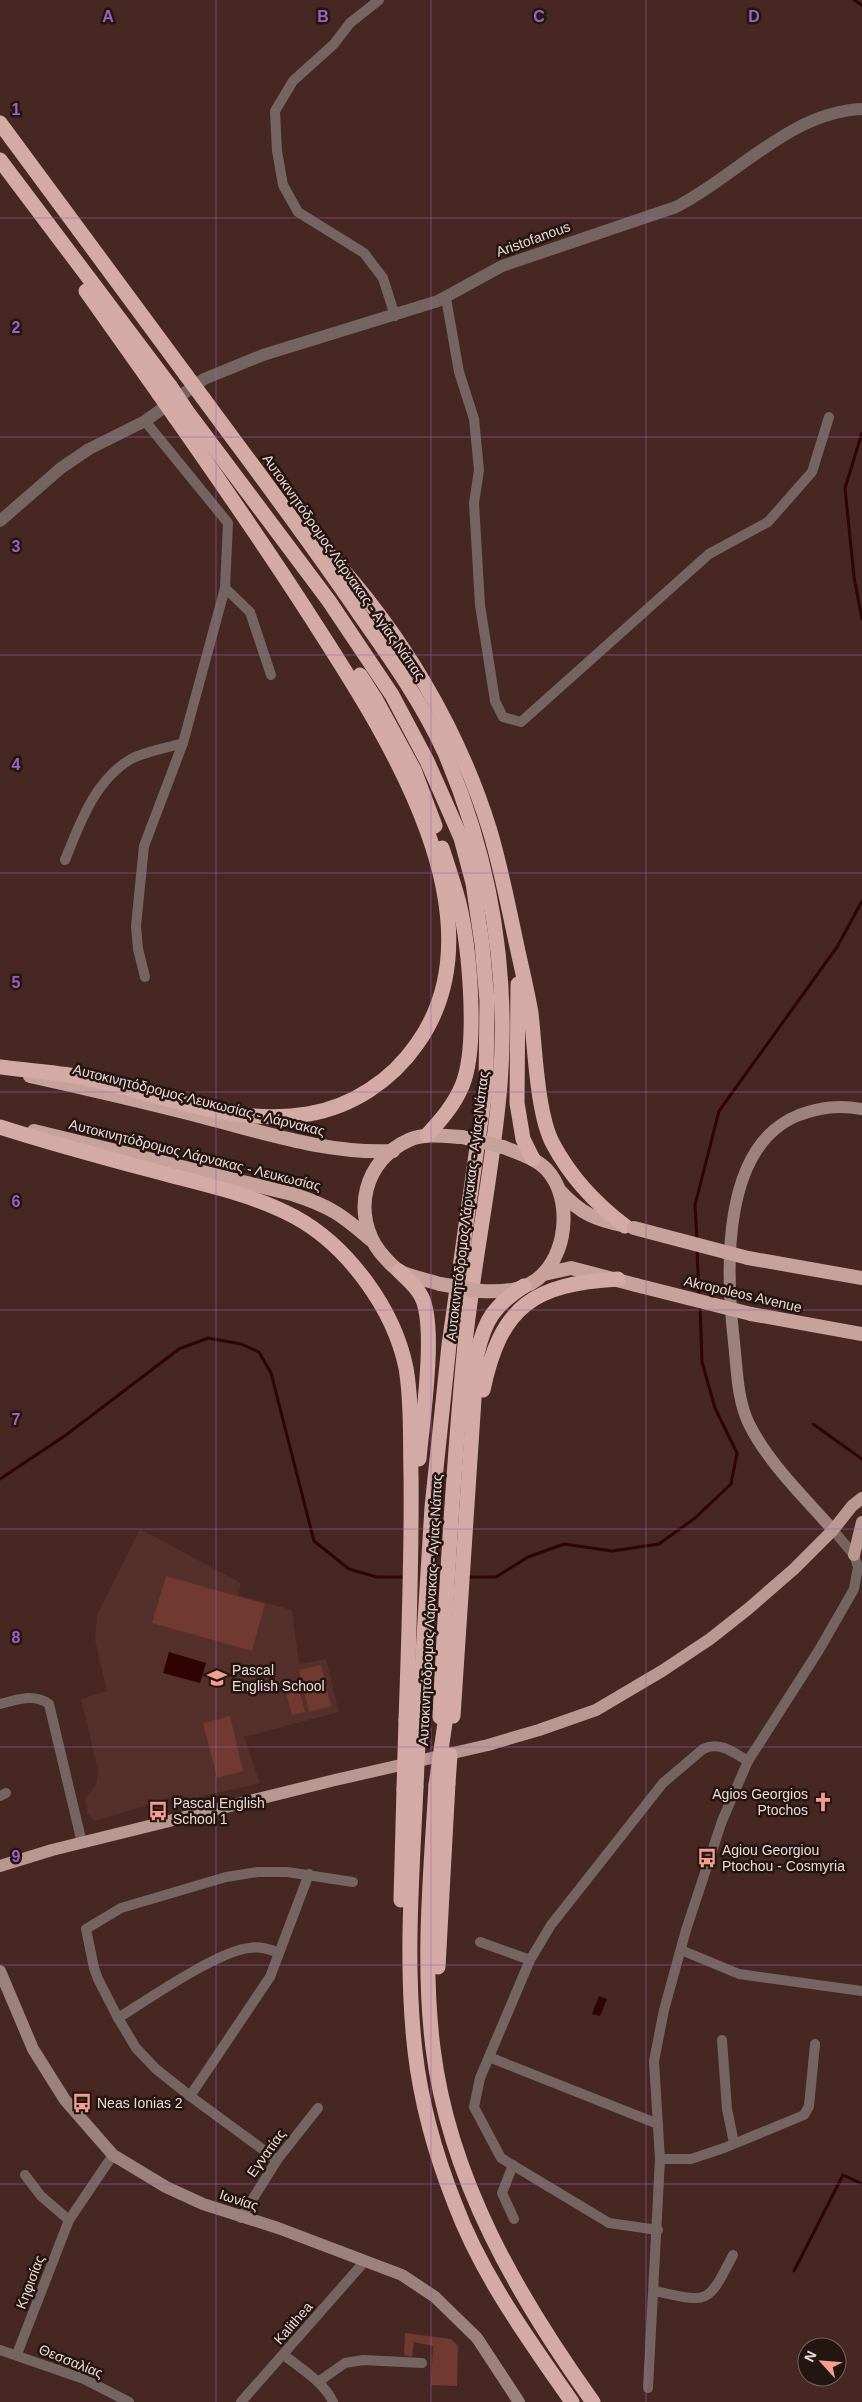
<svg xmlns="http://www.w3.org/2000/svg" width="862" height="2402" font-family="Helvetica,sans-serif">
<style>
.built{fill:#552f29}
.green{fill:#713930}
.water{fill:#2f0402}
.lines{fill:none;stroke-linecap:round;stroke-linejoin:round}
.stream{stroke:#2f0402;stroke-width:3}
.minor{stroke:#756562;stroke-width:10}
.tertiary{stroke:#756562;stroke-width:12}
.secondary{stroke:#9c827d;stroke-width:12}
.primary{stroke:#b99892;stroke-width:12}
.trunk{stroke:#c6a29b;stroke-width:14}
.motorway{stroke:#d3aba4;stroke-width:15}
.trunk-bridge{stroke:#c6a29b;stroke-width:14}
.motorway-bridge{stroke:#d3aba4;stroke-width:15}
.grid{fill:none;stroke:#9d60c5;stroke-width:1;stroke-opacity:0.55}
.labels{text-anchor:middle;stroke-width:5;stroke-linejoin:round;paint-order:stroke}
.street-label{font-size:14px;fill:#edd8d4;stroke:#231512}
.poi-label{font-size:14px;fill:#edd8d4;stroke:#231512;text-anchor:start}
.grid-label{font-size:16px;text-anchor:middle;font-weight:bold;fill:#9d60c5;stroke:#231512;stroke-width:5;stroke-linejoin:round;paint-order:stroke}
</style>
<rect width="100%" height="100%" fill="#472722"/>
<path class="built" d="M140,1529L241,1583L238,1595L292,1610L299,1664L326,1659L339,1712L244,1737L260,1783L190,1799L174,1797L95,1821L88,1814L85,1799L96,1784L98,1770L81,1699L107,1691L95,1640L97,1615Z"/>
<g class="green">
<path d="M166,1576L265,1604L252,1651L152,1623Z"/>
<path d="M321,1665L331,1706L309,1712L299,1670Z"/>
<path d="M298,1686L305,1712L292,1715L285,1690Z"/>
<path d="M230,1716L243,1771L217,1778L203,1723Z"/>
<path d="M405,2333L451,2339L458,2346L457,2386L431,2385L433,2346L414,2342L412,2357L404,2355Z"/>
</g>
<g class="water">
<path d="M169,1652L206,1663L200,1683L163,1673Z"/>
<path d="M599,1996L607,1999L600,2016L592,2014Z"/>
</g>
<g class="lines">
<g class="stream">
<path d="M854,0L862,5"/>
<path d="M862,433L845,488L854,577L862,619"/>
<path d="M697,1241L695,1205L719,1111L837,947L862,901"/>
<path d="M697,1250L699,1296"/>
<path d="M813,1424L862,1459"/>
<path d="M0,1479L66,1435L179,1349L208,1338L241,1344L259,1352L271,1373L314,1541L349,1569L377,1577H406"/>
<path d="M468,1577H496L528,1557L564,1544L612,1551L659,1544L695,1518L731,1484L737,1453L715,1408L702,1362L700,1305"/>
<path d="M794,2271L843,2175L862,2184"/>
</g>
<g class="minor">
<path d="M379,0L350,23L334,44L293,81L275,111L277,151L283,185L298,212L364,253L383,278L395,316"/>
<path d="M446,298L459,372L474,419L479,470L474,503L480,605L495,701L503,717L521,722L709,554L768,522L812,472L829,417"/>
<path d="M225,588L250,612L271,675"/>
<path d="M65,860C80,823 95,780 131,759C146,751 167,748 183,743"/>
<path d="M145,977L138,949L136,926L144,846L183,743L225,588L228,523L145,421"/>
<path d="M0,1704C17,1700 33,1693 49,1704L82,1843"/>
<path d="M0,1796L6,1793"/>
<path d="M480,1942L530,1960"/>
<path d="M681,1950L739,1974L862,1991"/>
<path d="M118,2018C147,2000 218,1951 249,1948C260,1946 269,1949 279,1953"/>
<path d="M722,2040L727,2109L734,2143"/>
<path d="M489,2057L658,2124"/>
<path d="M190,2096L270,1977L309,1874"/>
<path d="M660,2159H691L724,2148L804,2115L809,2106L815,2044"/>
<path d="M277,2160L190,2096L156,2069L136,2048L118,2018L98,1979L94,1968L86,1929L121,1908L226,1877L258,1872H287L353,1882"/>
<path d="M513,2165L502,2193L514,2219"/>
<path d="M25,2175L41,2196L69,2220"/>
<path d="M241,2218L277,2160L318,2108"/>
<path d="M658,2230L609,2223L501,2158L474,2107L480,2078L530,1960L551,1925L663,1783L703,1749C720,1741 733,1752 748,1761"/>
<path d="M655,2291C710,2303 707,2305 733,2255"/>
<path d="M0,2350L84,2379L129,2402"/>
<path d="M17,2354L69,2220L113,2155"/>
<path d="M284,2355C300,2368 324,2382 333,2402"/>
<path d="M318,2382L345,2363L363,2360L422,2363"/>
<path d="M648,2388L660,2159L654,2061L664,2010L686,1930L722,1821L748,1761L819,1650L854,1589L858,1567L854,1555L833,1530"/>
<path d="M241,2402L365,2261"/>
</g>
<path class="tertiary" d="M0,521L61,468L89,449L145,421L204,379L263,355L438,301L502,266L676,207C737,176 790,112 862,109"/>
<g class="secondary">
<path d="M833,1530C804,1497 769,1464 749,1424C737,1399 737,1369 734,1342C726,1273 720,1146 799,1115C821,1107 839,1105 862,1109"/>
<path d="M0,1971L33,2049L65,2100L113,2155L166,2187L203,2204L278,2228L402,2275L435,2297L477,2338L519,2402"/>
</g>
<g class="primary">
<path d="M854,1555L862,1522"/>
<path d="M0,1866L52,1850L335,1780L488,1745L539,1730L596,1710L662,1671L710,1639L748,1609L794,1569L833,1530L852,1506L862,1498"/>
</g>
<g class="trunk">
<path d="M30,1076C88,1089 146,1102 203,1117C266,1133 327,1154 393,1151"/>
<path d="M34,1131L292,1194C330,1206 342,1215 371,1240"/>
<path d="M560,1191C581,1214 596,1220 626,1226"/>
<path d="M748,1258L862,1278"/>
<path d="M544,1274L571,1268L636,1285"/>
<path d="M440,1284C427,1280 411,1277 399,1271C393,1267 385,1258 380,1252C351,1214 364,1160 409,1140C425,1133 444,1136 462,1137"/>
<path d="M480,1291C502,1292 527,1292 544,1273C568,1248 571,1196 547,1170C536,1158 518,1153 503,1147"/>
<path d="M751,1314L862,1334"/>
</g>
<g class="motorway">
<path d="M0,123L186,375"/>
<path d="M0,160L170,386"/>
<path d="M86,291L159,394"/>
<path d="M203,398C256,470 310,541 360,615C391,659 423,704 445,753C490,858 509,971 500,1085C493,1171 474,1257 465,1344C453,1468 446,1592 440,1717"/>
<path d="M186,410L329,601L392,695L427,761L461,838L473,883L482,944L487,1001L486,1084L449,1345L432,1507L419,1719"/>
<path d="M326,551C400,631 458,727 490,831C501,868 508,905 516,942C521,966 527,989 531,1013C535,1048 537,1114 553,1144C570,1176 596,1204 625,1226"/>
<path d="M360,675L376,700L414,770L435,826"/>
<path d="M518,984L517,1103L523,1139L533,1159"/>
<path d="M0,1067C25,1070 50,1072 75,1076C152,1090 228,1127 308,1114C352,1107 392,1080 417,1044C508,917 382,728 312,619C268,550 222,484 175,417"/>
<path d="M0,1127C56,1145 113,1160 169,1175C211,1186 256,1196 295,1217C348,1246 394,1309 406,1368C412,1403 410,1440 411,1475C412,1557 409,1638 406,1720"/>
<path d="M427,1135C441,1120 454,1105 462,1086C479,1046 469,945 459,903C454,884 448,866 442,848"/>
<path d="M399,1271C406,1278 415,1285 420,1294C438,1321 422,1423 419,1459"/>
<path d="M483,1390C501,1305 534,1284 618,1279"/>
<path d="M453,1716L477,1354C485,1319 494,1306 524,1286"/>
<path d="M436,1785C431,1872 422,1961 433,2048C449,2179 518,2297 593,2402"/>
<path d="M416,1787C412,1875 405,1964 415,2051C421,2103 436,2156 455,2204C482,2276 529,2340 572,2402"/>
<path d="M401,1900L404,1789"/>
<path d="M438,1967L448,1783"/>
</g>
<g class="trunk-bridge">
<path d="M462,1137L503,1147"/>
<path d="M634,1228L748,1258"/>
<path d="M440,1284L480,1291"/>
<path d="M636,1285L751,1314"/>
</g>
<g class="motorway-bridge">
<path d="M186,375L203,398"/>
<path d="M170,386L186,410"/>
<path d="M159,394L175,417"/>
<path d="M448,1783L450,1755"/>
<path d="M436,1785L446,1716"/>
<path d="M416,1787L419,1719"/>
<path d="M404,1789L406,1720"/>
</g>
</g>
<path class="grid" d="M216,0V2402M431,0V2402M646,0V2402M0,218H862M0,437H862M0,655H862M0,873H862M0,1092H862M0,1310H862M0,1529H862M0,1747H862M0,1965H862M0,2184H862"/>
<defs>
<symbol id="school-bare" viewBox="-9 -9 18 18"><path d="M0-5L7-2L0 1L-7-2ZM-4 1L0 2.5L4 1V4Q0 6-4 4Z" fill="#f59d8e" stroke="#231512" stroke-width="2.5" paint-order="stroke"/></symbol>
<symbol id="church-bare" viewBox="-9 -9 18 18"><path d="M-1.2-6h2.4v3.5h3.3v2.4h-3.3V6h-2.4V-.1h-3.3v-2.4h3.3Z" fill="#f59d8e" stroke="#231512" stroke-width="2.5" paint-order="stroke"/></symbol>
<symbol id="bus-bare" viewBox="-9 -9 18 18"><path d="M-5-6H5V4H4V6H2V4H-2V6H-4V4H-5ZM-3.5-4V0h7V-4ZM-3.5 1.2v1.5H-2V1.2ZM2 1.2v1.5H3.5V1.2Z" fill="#f59d8e" stroke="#231512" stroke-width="2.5" paint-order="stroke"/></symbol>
</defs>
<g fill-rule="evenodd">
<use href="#school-bare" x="203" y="1664" width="28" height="28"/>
<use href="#church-bare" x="809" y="1788" width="28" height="28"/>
<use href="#bus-bare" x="144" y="1797" width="28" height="28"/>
<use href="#bus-bare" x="693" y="1844" width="28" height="28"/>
<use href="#bus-bare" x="68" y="2089" width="28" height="28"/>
</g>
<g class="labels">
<g class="street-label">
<text transform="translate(533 239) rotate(-20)" y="5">Aristofanous</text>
<text transform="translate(344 567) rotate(55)" y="5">Αυτοκινητόδρομος Λάρνακας - Αγίας Νάπας</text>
<text transform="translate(199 1100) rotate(14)" y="5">Αυτοκινητόδρομος Λευκωσίας - Λάρνακας</text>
<text transform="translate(195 1155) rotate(14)" y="5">Αυτοκινητόδρομος Λάρνακας - Λευκωσίας</text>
<text transform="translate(467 1206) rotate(-83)" y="5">Αυτοκινητόδρομος Λάρνακας - Αγίας Νάπας</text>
<text transform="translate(743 1294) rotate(13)" y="5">Akropoleos Avenue</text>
<text transform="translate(430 1610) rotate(-87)" y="5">Αυτοκινητόδρομος Λάρνακας - Αγίας Νάπας</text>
<text transform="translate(266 2153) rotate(-54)" y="5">Εγνατίας</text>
<text transform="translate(239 2200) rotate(18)" y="5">Ιωνίας</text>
<text transform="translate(30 2282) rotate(-69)" y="5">Κηφισίας</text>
<text transform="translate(293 2323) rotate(-49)" y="5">Kalithea</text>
<text transform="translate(71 2361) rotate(22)" y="5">Θεσσαλίας</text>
</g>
<g class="poi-label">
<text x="232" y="1675">Pascal<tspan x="232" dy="16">English School</tspan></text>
<text x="808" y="1799" text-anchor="end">Agios Georgios<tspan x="808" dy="16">Ptochos</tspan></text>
<text x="173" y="1808">Pascal English<tspan x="173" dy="16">School 1</tspan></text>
<text x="722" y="1855">Agiou Georgiou<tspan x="722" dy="16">Ptochou - Cosmyria</tspan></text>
<text x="97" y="2108">Neas Ionias 2</text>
</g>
</g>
<g class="grid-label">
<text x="108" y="22">A</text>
<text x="323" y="22">B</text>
<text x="539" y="22">C</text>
<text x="754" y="22">D</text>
<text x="16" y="115">1</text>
<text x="16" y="333">2</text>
<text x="16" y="552">3</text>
<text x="16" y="770">4</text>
<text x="16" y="988">5</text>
<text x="16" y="1207">6</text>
<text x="16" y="1425">7</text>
<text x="16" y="1643">8</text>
<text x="16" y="1862">9</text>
</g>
<g transform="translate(822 2362) rotate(296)"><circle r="24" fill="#231512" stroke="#746360"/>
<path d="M0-4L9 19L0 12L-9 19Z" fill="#f59d8e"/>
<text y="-8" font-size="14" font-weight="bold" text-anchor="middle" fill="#edd8d4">N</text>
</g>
</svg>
